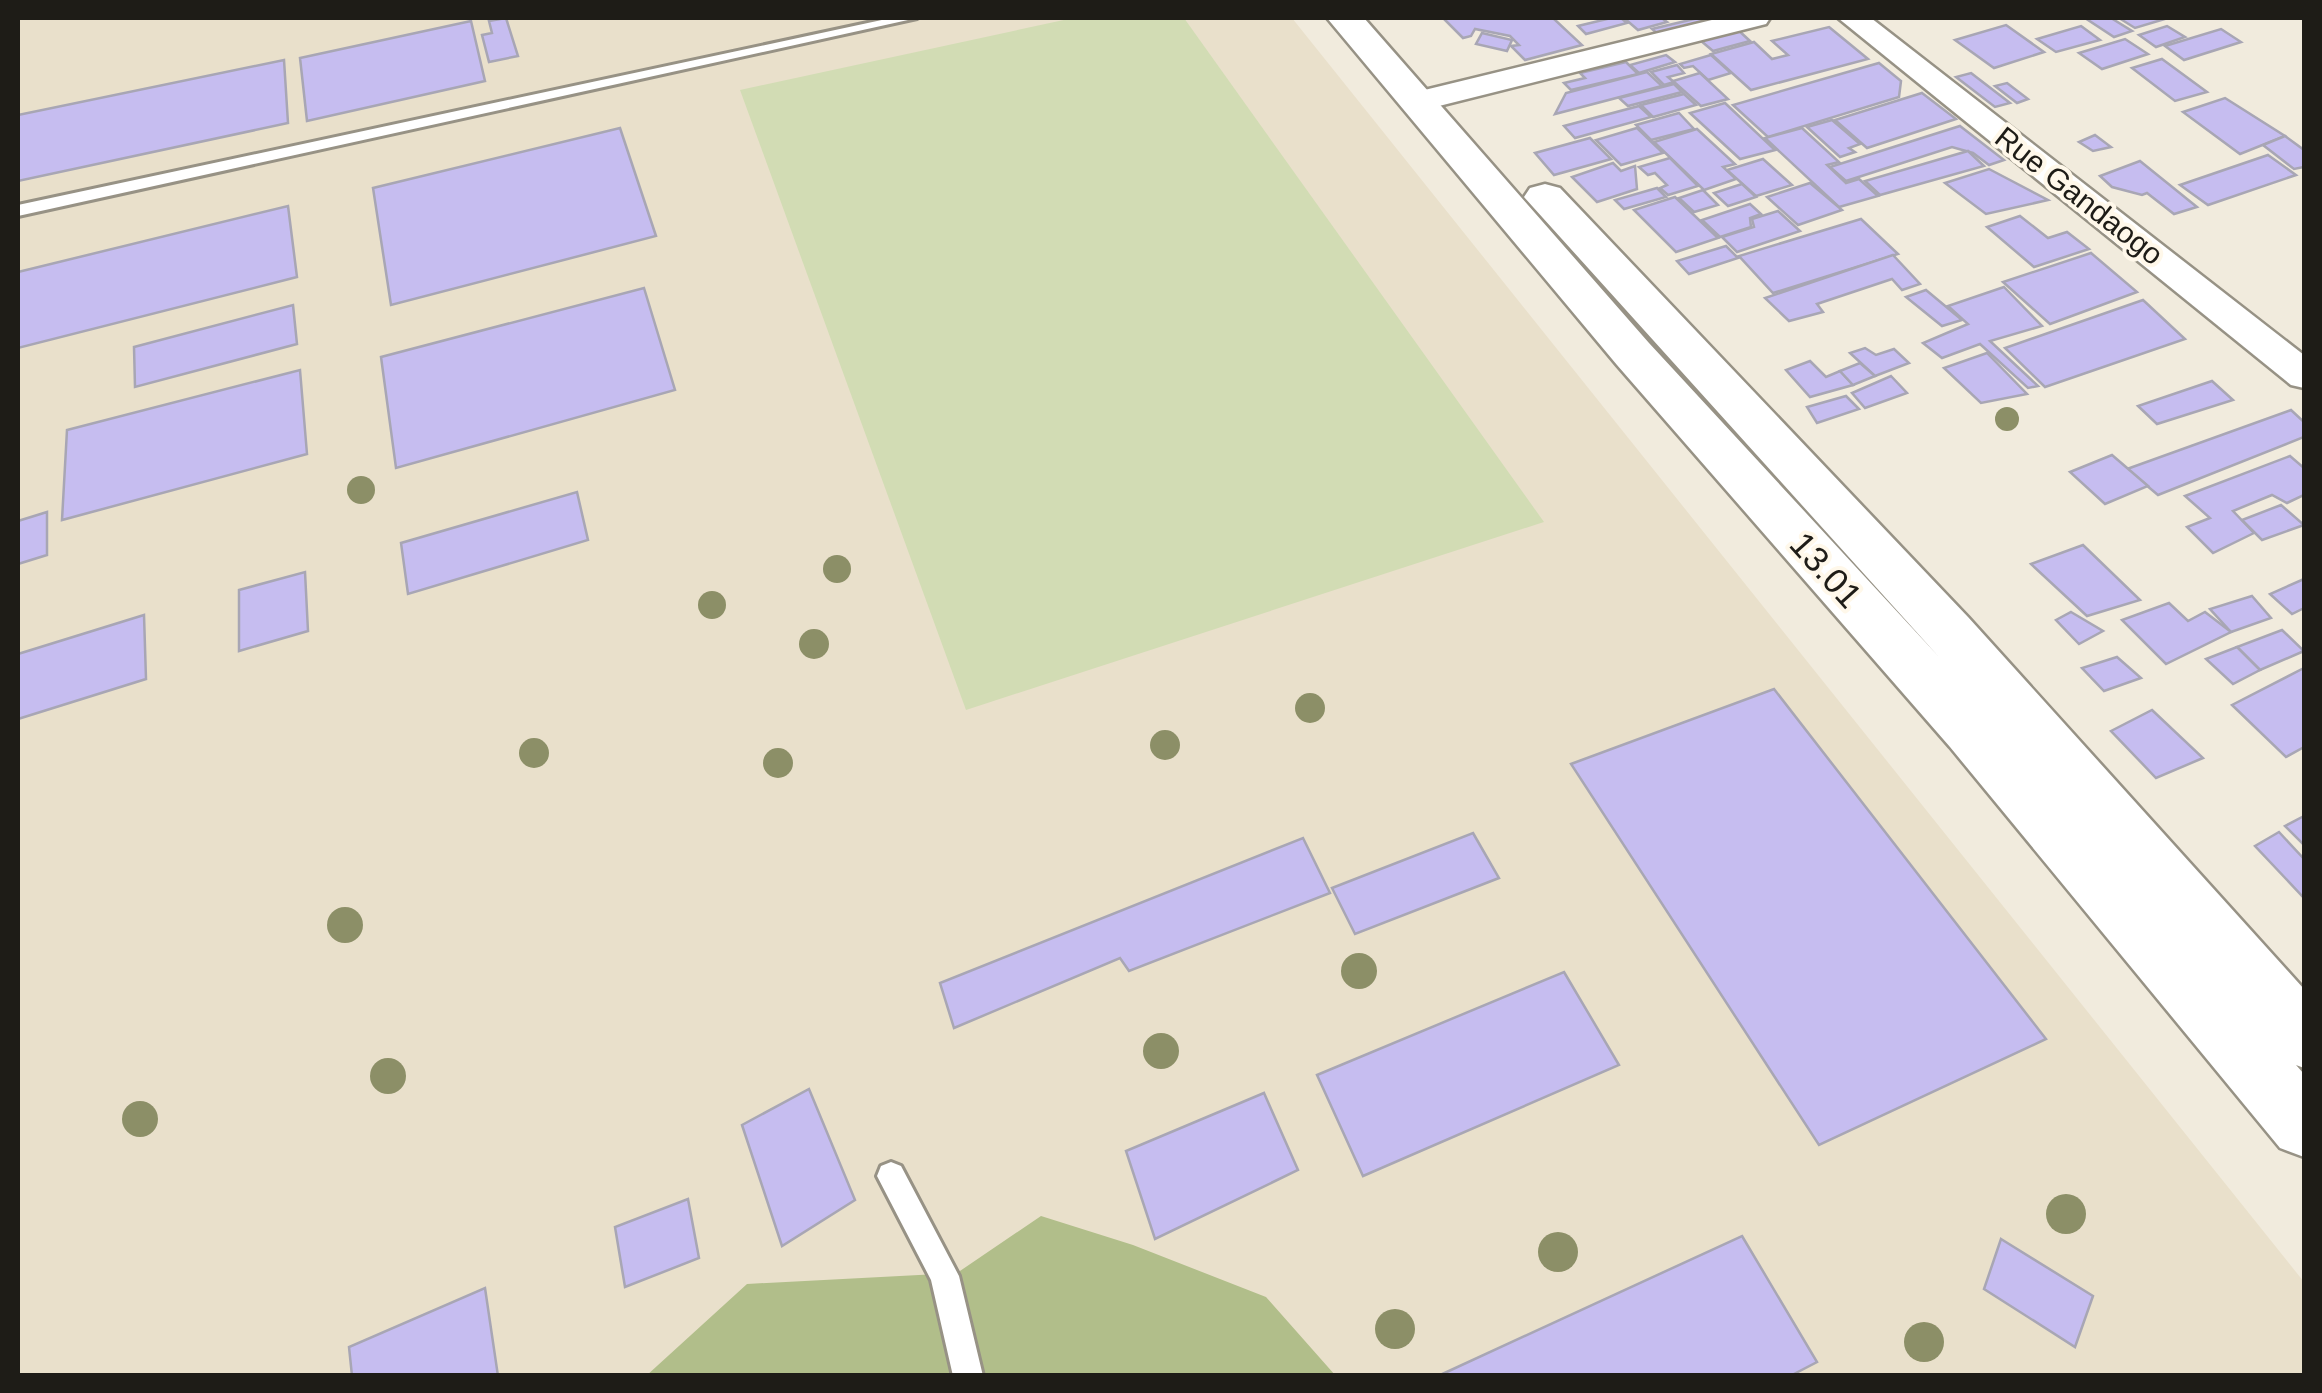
<svg xmlns="http://www.w3.org/2000/svg" width="2322" height="1393" font-family="Helvetica,sans-serif">
<style>
.built{fill:#e9e0cb}
.green{fill:#d2dcb4}
.forest{fill:#b1be8a}
.building{fill:#c6bdf0;stroke:#a8a6b4;stroke-width:2.5}
.lines{fill:none;stroke-linecap:round;stroke-linejoin:round}
.service-casing{stroke:#979285;stroke-width:6}
.minor-casing{stroke:#979285;stroke-width:5}
.tertiary-casing{stroke:#979285;stroke-width:5}
.service{fill:#fff;fill-rule:evenodd}
.minor{fill:#fff;fill-rule:evenodd}
.tertiary{fill:#fff;fill-rule:evenodd}
.tree{fill:#8c8f67}
.labels{text-anchor:middle;stroke-width:8;stroke-linejoin:round;paint-order:stroke}
.far-street-label{font-size:30px;fill:#1e1c17;stroke:#fff8ea}
.street-label{font-size:35px;fill:#1e1c17;stroke:#fff8ea}
</style>
<rect width="100%" height="100%" fill="#f1ebdd"/>
<path class="built" d="M18,18H1292L2304,1282V1375H18Z"/>
<path class="green" d="M1073,18H1184L1544,522L966,710L740,90Z"/>
<path class="forest" d="M1041,1216L1133,1245L1266,1297L1335,1375L646,1376L747,1284L957,1273Z"/>
<g class="building">
<path d="M506,18L518,56L489,62L482,35L492,33L489,21Z"/>
<path d="M1443,18H1553L1582,45L1525,60L1511,46L1519,45L1510,36L1475,29L1471,36L1463,38Z"/>
<path d="M1611,18H1621L1627,23L1586,34L1578,26Z"/>
<path d="M1624,18H1667L1663,19L1667,22L1638,30Z"/>
<path d="M1698,18H1736L1660,36L1652,29Z"/>
<path d="M2085,18H2111L2132,31L2114,37Z"/>
<path d="M2119,18H2168L2135,28Z"/>
<path d="M471,21L485,81L307,121L300,58Z"/>
<path d="M2006,25L2044,52L1994,68L1955,40Z"/>
<path d="M2081,26L2100,40L2056,52L2037,39Z"/>
<path d="M2167,26L2185,37L2156,47L2139,35Z"/>
<path d="M1829,27L1868,59L1751,90L1711,54L1754,42L1772,59L1788,55L1772,41Z"/>
<path d="M1737,29L1750,41L1713,51L1700,40Z"/>
<path d="M2221,29L2241,42L2184,60L2165,46Z"/>
<path d="M1482,33L1512,40L1507,51L1476,44Z"/>
<path d="M2125,39L2148,54L2102,69L2079,53Z"/>
<path d="M1666,55L1675,62L1639,73L1630,65Z"/>
<path d="M1711,55L1731,73L1708,80L1693,66L1684,68L1680,64Z"/>
<path d="M2162,59L2207,92L2175,101L2132,68Z"/>
<path d="M284,60L288,123L18,181V115Z"/>
<path d="M1626,62L1638,74L1571,90L1564,83L1585,78L1580,73Z"/>
<path d="M1879,63L1901,81L1899,97L1768,137L1733,105Z"/>
<path d="M1677,65L1684,73L1668,77L1674,82L1664,85L1651,72Z"/>
<path d="M1647,72L1662,86L1555,114L1566,93Z"/>
<path d="M1700,73L1728,99L1701,106L1673,81Z"/>
<path d="M1971,73L2010,103L1995,107L1956,77Z"/>
<path d="M2007,83L2028,99L2017,103L1995,86Z"/>
<path d="M1674,84L1682,92L1628,106L1619,98Z"/>
<path d="M1922,93L1956,119L1867,148L1835,120Z"/>
<path d="M1684,94L1696,105L1653,117L1641,105Z"/>
<path d="M2225,98L2285,136L2240,154L2183,112Z"/>
<path d="M1725,103L1775,150L1740,159L1690,113Z"/>
<path d="M1639,106L1651,117L1575,138L1564,126Z"/>
<path d="M1679,113L1694,129L1651,140L1636,125Z"/>
<path d="M1832,120L1860,144L1849,148L1855,152L1840,157L1807,127Z"/>
<path d="M1960,126L2004,160L1989,165L1973,153L1952,147L1846,181L1830,167Z"/>
<path d="M620,128L656,236L391,305L373,188Z"/>
<path d="M1637,128L1663,153L1621,165L1596,140Z"/>
<path d="M1802,128L1839,162L1827,165L1846,183L1859,179L1878,196L1839,207L1765,138Z"/>
<path d="M1697,129L1735,164L1723,167L1736,179L1704,190L1654,142Z"/>
<path d="M2095,135L2111,147L2093,151L2079,142Z"/>
<path d="M2285,136L2304,150V167L2294,169L2263,145Z"/>
<path d="M1590,138L1611,159L1554,175L1535,153Z"/>
<path d="M1968,151L1984,166L1880,195L1865,181Z"/>
<path d="M2268,155L2296,175L2208,205L2180,185Z"/>
<path d="M1670,158L1698,186L1668,195L1660,188L1667,185L1655,173L1648,175L1639,167Z"/>
<path d="M1763,159L1792,185L1756,196L1727,170Z"/>
<path d="M2140,161L2197,207L2174,214L2147,193L2142,195L2112,187L2100,176Z"/>
<path d="M1613,163L1621,171L1635,166L1637,189L1597,202L1572,177Z"/>
<path d="M1989,169L2048,200L1986,214L1945,183Z"/>
<path d="M1810,183L1842,210L1798,225L1767,197Z"/>
<path d="M1742,184L1756,197L1728,206L1714,193Z"/>
<path d="M1657,188L1666,197L1624,209L1615,200Z"/>
<path d="M1703,190L1718,205L1694,212L1679,198Z"/>
<path d="M1675,197L1718,238L1676,252L1634,210Z"/>
<path d="M1750,204L1761,214L1750,218L1751,227L1720,237L1702,220Z"/>
<path d="M288,206L297,277L18,348V272Z"/>
<path d="M1778,211L1800,231L1737,252L1722,237L1754,227L1752,219Z"/>
<path d="M2020,216L2048,238L2067,232L2089,249L2034,267L1987,227Z"/>
<path d="M1861,219L1898,254L1773,293L1739,256Z"/>
<path d="M1726,246L1738,258L1689,274L1677,261Z"/>
<path d="M2091,253L2137,292L2050,324L2003,282Z"/>
<path d="M1893,255L1920,284L1902,290L1892,279L1817,304L1823,312L1789,321L1765,298Z"/>
<path d="M2004,287L2042,326L1990,341L2038,386L2028,388L1980,344L1942,358L1923,343L1968,324L1948,306Z"/>
<path d="M644,288L675,390L396,468L381,357Z"/>
<path d="M1926,290L1962,320L1942,326L1906,297Z"/>
<path d="M2143,300L2185,339L2045,387L2005,348Z"/>
<path d="M293,305L297,344L135,387L134,347Z"/>
<path d="M1865,348L1876,355L1894,349L1909,363L1875,376L1850,353Z"/>
<path d="M1987,353L2027,394L1981,403L1944,368Z"/>
<path d="M1810,361L1826,377L1840,371L1853,385L1810,397L1786,370Z"/>
<path d="M1860,363L1875,376L1853,385L1840,371Z"/>
<path d="M300,370L307,454L62,520L67,430Z"/>
<path d="M1891,376L1907,393L1865,408L1852,393Z"/>
<path d="M2212,381L2233,400L2157,424L2138,406Z"/>
<path d="M1846,396L1859,409L1817,423L1807,407Z"/>
<path d="M2291,410L2304,422V437L2158,495L2127,469Z"/>
<path d="M2112,455L2148,486L2105,504L2070,472Z"/>
<path d="M2290,456L2304,468V495L2287,503L2272,495L2233,511L2254,533L2213,553L2187,527L2210,518L2185,496Z"/>
<path d="M577,492L588,540L408,594L401,543Z"/>
<path d="M2281,505L2304,525L2262,540L2242,520Z"/>
<path d="M47,512V555L18,564V521Z"/>
<path d="M2083,545L2140,600L2087,616L2031,564Z"/>
<path d="M305,572L308,631L239,651V590Z"/>
<path d="M2304,579V608L2292,614L2270,594Z"/>
<path d="M2252,596L2271,618L2231,632L2210,609Z"/>
<path d="M2169,603L2188,621L2205,612L2231,632L2166,664L2122,620Z"/>
<path d="M2071,612L2103,631L2079,644L2056,620Z"/>
<path d="M144,615L146,679L18,719V654Z"/>
<path d="M2282,630L2304,651L2260,670L2237,647Z"/>
<path d="M2237,647L2260,670L2233,684L2206,659Z"/>
<path d="M2117,657L2141,678L2104,691L2082,668Z"/>
<path d="M2304,668V747L2286,757L2232,705Z"/>
<path d="M1774,689L2046,1039L1819,1145L1571,764Z"/>
<path d="M2152,710L2203,758L2156,778L2111,731Z"/>
<path d="M2304,816V845L2285,826Z"/>
<path d="M2279,832L2304,859V898L2255,846Z"/>
<path d="M1473,833L1499,878L1355,934L1332,888Z"/>
<path d="M1303,838L1330,893L1129,971L1120,958L954,1028L940,983Z"/>
<path d="M1564,972L1619,1065L1363,1176L1317,1075Z"/>
<path d="M809,1089L855,1200L782,1246L742,1125Z"/>
<path d="M1264,1093L1298,1170L1155,1239L1126,1151Z"/>
<path d="M688,1199L699,1258L625,1287L615,1227Z"/>
<path d="M1742,1236L1817,1362L1790,1376H1438Z"/>
<path d="M2001,1239L2093,1296L2075,1347L1984,1289Z"/>
<path d="M485,1288L498,1376H352L349,1347Z"/>
</g>
<g class="lines">
<defs>
<g id="service">
<path d="M891,18H917L18,216V205Z"/>
<path d="M891,1162L901,1166L959,1276L983,1376H953L931,1280L877,1176L881,1166Z"/>
</g>
<g id="minor">
<path d="M1720,18H1770L1766,24L1415,112L1404,109L1399,102L1404,95Z"/>
<path d="M1838,18H1871L2304,355V388L2291,385Z"/>
</g>
<path id="tertiary" d="M1327,18H1364L1649,343L1939,657L1524,197L1530,188L1545,184L1560,188L1968,617L2304,989V1068L2296,1065L2304,1074V1157L2280,1148L1950,747L1617,365Z"/>
</defs>
<use href="#service" class="service-casing"/>
<use href="#minor" class="minor-casing"/>
<use href="#tertiary" class="tertiary-casing"/>
<use href="#service" class="service"/>
<use href="#minor" class="minor"/>
<use href="#tertiary" class="tertiary"/>
</g>
<g class="tree">
<circle cx="2007" cy="419" r="12"/>
<circle cx="361" cy="490" r="14"/>
<circle cx="837" cy="569" r="14"/>
<circle cx="712" cy="605" r="14"/>
<circle cx="814" cy="644" r="15"/>
<circle cx="1310" cy="708" r="15"/>
<circle cx="1165" cy="745" r="15"/>
<circle cx="534" cy="753" r="15"/>
<circle cx="778" cy="763" r="15"/>
<circle cx="345" cy="925" r="18"/>
<circle cx="1359" cy="971" r="18"/>
<circle cx="1161" cy="1051" r="18"/>
<circle cx="388" cy="1076" r="18"/>
<circle cx="140" cy="1119" r="18"/>
<circle cx="2066" cy="1214" r="20"/>
<circle cx="1558" cy="1252" r="20"/>
<circle cx="1395" cy="1329" r="20"/>
<circle cx="1924" cy="1342" r="20"/>
</g>
<g class="labels">
<g class="far-street-label">
<text transform="translate(2079 196) rotate(38)" y="10">Rue Gandaogo</text>
</g>
<g class="street-label">
<text transform="translate(1826 570) rotate(48)" y="12">13.01</text>
</g>
</g>
<rect width="2322" height="1393" fill="none" stroke="#1e1c17" stroke-width="40"/>
</svg>
